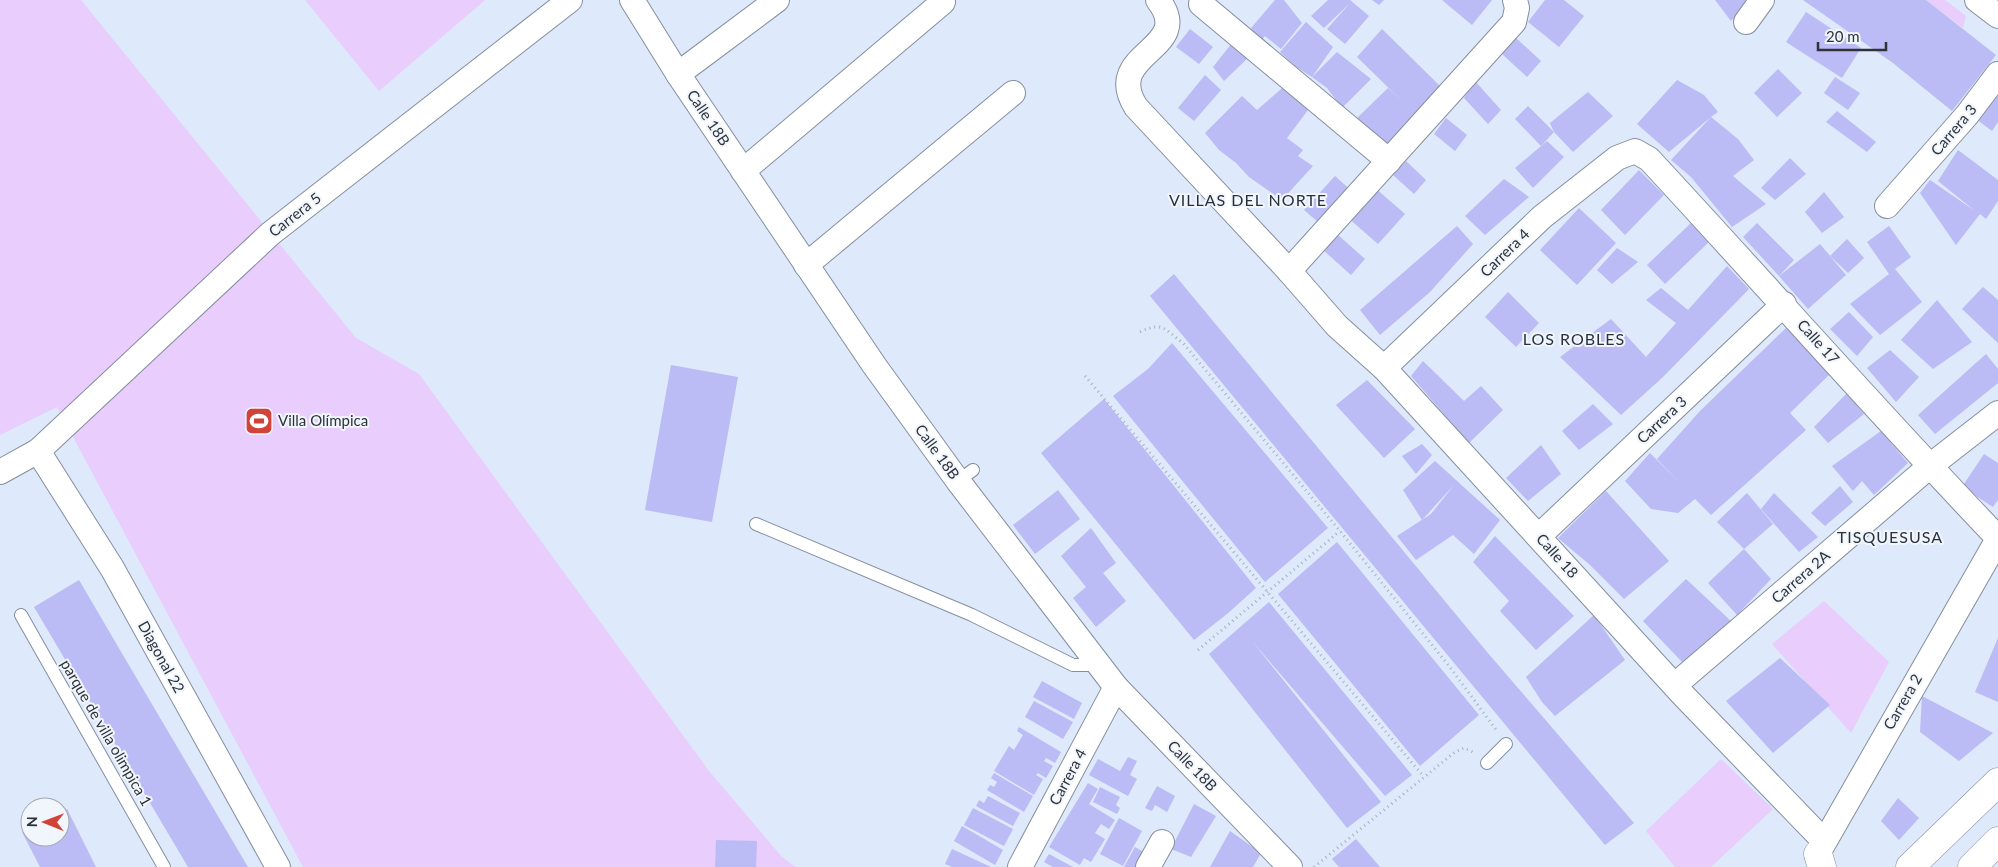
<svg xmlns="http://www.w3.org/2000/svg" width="1998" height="867" font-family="Lato,sans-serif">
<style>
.green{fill:#e8cdfd}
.building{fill:#bbbbf5}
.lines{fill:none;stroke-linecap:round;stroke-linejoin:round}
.lane-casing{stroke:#848f9e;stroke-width:14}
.street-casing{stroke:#848f9e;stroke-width:26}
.primary-casing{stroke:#848f9e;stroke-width:29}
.path{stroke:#a8b0bf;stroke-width:3;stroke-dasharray:1 4;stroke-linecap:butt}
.lane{stroke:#fff;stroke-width:12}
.street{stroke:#fff;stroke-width:24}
.primary{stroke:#fff;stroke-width:28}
.labels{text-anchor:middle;stroke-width:4;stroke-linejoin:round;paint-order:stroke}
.street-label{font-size:15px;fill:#2e3239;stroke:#f1f6fd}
.poi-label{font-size:15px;fill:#2e3239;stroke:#f1f6fd;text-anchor:start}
.neighbourhood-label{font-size:16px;letter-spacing:1px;fill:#28313e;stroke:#f1f6fd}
</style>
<rect width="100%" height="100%" fill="#dee9fb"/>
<g class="green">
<path d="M0,0H81L356,338L419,374L709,771L782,857L795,867H303L57,407L0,435Z"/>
<path d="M305,0H485L379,91Z"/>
<path d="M1926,0H1945L1966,16L1963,28Z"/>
<path d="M1824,601L1889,662L1851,733L1772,644Z"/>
<path d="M1721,759L1773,809L1711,867H1675L1646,831Z"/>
</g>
<g class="building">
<path d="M1275,0H1284L1302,23L1281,49L1265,36L1261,41L1251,28Z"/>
<path d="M1328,0H1350L1369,16L1345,44L1327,29L1350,3L1324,28L1311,16Z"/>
<path d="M1372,0H1384L1379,5Z"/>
<path d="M1442,0H1492L1472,25Z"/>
<path d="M1545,0H1564L1584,16L1559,47L1528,22Z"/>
<path d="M1715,0H1747L1731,21Z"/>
<path d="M1803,0H1926L1996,55L1952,111L1893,63Z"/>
<path d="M1806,12L1861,48L1842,78L1786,42Z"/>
<path d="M1306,22L1333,47L1312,77L1295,66L1280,52Z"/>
<path d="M1190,29L1213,47L1199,64L1176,47Z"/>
<path d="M1382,29L1440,86L1385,152L1353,122L1388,88L1402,101L1357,57Z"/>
<path d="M1236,38L1253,53L1224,81L1213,67Z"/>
<path d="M1516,38L1541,61L1527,77L1502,54Z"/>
<path d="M1337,52L1371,79L1342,108L1327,88L1312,77Z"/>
<path d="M1778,69L1802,93L1777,117L1754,93Z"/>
<path d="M1205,75L1221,90L1194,121L1178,108Z"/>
<path d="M1835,77L1860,93L1848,110L1824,93Z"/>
<path d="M1677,80L1704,95L1718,112L1711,117L1738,139L1754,160L1733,176L1766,204L1732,227L1691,177L1671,160L1711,117L1669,152L1637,124Z"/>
<path d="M1475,81L1501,110L1488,124L1464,98Z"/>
<path d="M1289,82L1311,106L1287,138L1303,150L1298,156L1313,166L1282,200L1249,177L1236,163L1219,150L1205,133L1242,96L1257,110Z"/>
<path d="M1588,92L1613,116L1573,152L1554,132L1550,123Z"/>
<path d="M1998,93V122L1992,131L1972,116Z"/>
<path d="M1528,106L1554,132L1541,146L1515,119Z"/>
<path d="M1837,111L1876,142L1867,152L1826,122Z"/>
<path d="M1446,118L1467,135L1455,151L1434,134Z"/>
<path d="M1547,141L1564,157L1533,188L1515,168Z"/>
<path d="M1958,150L1998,180V201L1986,219L1980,214L1956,245L1920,193L1930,180L1975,211L1938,181Z"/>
<path d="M1790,158L1806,174L1775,200L1761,188Z"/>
<path d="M1406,161L1426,180L1414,194L1393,175Z"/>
<path d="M1639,170L1664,195L1625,235L1601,210Z"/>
<path d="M1335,176L1355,194L1325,228L1304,210Z"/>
<path d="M1504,179L1529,197L1485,235L1465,216Z"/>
<path d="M1374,187L1405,214L1378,244L1347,217Z"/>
<path d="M1824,192L1844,217L1822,233L1805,212Z"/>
<path d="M1579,208L1616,243L1577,285L1540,250Z"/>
<path d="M1691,223L1709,242L1665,284L1647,265Z"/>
<path d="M1757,223L1794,260L1779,276L1743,237Z"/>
<path d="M1457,226L1473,244L1430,292L1380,335L1360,310Z"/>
<path d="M1889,226L1911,257L1895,269L1922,302L1880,335L1850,304L1889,274L1867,242Z"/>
<path d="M1337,234L1365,259L1351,275L1323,250Z"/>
<path d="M1847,239L1864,258L1848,273L1830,256Z"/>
<path d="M1820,244L1846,275L1808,309L1779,276Z"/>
<path d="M1617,248L1638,262L1612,284L1597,270Z"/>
<path d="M1727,266L1749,289L1663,377L1621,415L1560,357L1611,319L1646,357L1676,323L1646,300L1661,288L1688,310Z"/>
<path d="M1174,274L1487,652L1634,823L1605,845L1150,296Z"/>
<path d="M1983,287L1998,300V343L1962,309Z"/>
<path d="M1508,292L1539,323L1516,347L1485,317Z"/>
<path d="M1937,300L1972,342L1933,369L1901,340Z"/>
<path d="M1849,312L1873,337L1857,356L1830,329Z"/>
<path d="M1787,327L1831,373L1790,413L1806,430L1711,515L1695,499L1678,513L1651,509L1625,481L1650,453L1679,482L1657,459L1700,411Z"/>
<path d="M1172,343L1328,528L1265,582L1113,396L1148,369Z"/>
<path d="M1890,350L1919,377L1896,402L1867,368Z"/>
<path d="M1986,354L1998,369V383L1935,434L1918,415Z"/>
<path d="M1423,361L1464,401L1481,386L1503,410L1469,443L1411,376Z"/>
<path d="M671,365L738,377L712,522L645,510Z"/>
<path d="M1367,380L1415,429L1384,458L1336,405Z"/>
<path d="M1847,393L1864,414L1828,443L1814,427Z"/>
<path d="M1104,399L1256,588L1227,614L1194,640L1041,453Z"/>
<path d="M1593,404L1613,424L1579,450L1562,431Z"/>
<path d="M1881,431L1908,463L1874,495L1862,481L1853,491L1832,466Z"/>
<path d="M1422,444L1432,455L1416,474L1402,456Z"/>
<path d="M1541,445L1561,474L1528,501L1506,478Z"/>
<path d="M1984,454L1998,463V500L1993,507L1962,487Z"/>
<path d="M1435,461L1500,520L1474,554L1453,535L1416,560L1397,536L1431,514L1454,485L1422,520L1403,490Z"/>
<path d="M1840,486L1853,502L1825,526L1811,513Z"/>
<path d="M1058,490L1080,519L1035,554L1013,525Z"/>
<path d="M1606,491L1669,561L1624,599L1590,565L1558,538Z"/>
<path d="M1747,493L1773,524L1744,549L1717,522Z"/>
<path d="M1774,493L1818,537L1799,552L1761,509Z"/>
<path d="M1091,528L1116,563L1103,573L1126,601L1096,627L1073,598L1086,587L1061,556Z"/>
<path d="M1495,536L1574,616L1536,650L1500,611L1509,601L1473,562Z"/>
<path d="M1337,542L1479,715L1420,766L1278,594Z"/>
<path d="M1744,549L1771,579L1737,615L1708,583Z"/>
<path d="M1686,579L1732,622L1683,663L1643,621Z"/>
<path d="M79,580L120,650L248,867H188L34,607Z"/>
<path d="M1269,602L1412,775L1385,796L1252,641L1381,802L1347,828L1209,654Z"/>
<path d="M1594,615L1625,660L1555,716L1542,702L1526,677Z"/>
<path d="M1998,638V702L1975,692Z"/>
<path d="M1780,658L1830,705L1773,753L1726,701Z"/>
<path d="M1042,681L1082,703L1074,719L1033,697Z"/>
<path d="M1922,696L1993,733L1959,761L1920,732Z"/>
<path d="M1034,701L1073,722L1063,739L1025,717Z"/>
<path d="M1019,727L1061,752L1055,763L1046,758L1044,761L1053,766L1046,778L1038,773L1036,775L1043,779L1034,795L994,771L1009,746L1014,750L1023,735L1017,731Z"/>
<path d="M1128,757L1137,761L1130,775L1137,779L1128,796L1089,775L1098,759L1120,771Z"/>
<path d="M994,773L1033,796L1024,812L987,790L990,785L994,787L997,782L991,778Z"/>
<path d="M1088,783L1098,789L1089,804L1115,820L1109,829L1101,824L1095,833L1105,839L1091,862L1084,858L1080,865L1049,847Z"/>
<path d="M1157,786L1175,796L1167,812L1155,805L1152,811L1145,808Z"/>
<path d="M1100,787L1120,797L1116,805L1120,808L1117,814L1093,802Z"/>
<path d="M988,796L1020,813L1013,826L976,806L979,800L984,803Z"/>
<path d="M1898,798L1919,818L1899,840L1881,821Z"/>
<path d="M1194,804L1216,816L1191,857L1171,849Z"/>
<path d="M973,808L1013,829L1004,846L964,825Z"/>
<path d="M67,809L96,867H40L22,832L30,829V837H60V813Z"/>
<path d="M1119,818L1142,831L1123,866L1100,854Z"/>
<path d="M962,826L1003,850L995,865L954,841Z"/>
<path d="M1230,831L1261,853L1253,867H1210Z"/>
<path d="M1356,839L1380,867H1339L1332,859Z"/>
<path d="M716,840L757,841L756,867H715Z"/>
<path d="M1135,847L1147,854L1140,867H1124Z"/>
<path d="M952,849L991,867H952L945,864Z"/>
<path d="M1049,854L1073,867H1053L1044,862Z"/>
</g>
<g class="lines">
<defs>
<g id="lane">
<path d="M958,481L973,470"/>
<path d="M756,524L972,615L1073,665H1099"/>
<path d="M21,615L164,867"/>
<path d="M1487,763L1506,744"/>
</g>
<g id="street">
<path d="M632,0L678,74L874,365L958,481L1116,687L1290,867"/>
<path d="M1158,0C1197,50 1101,52 1136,107L1289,271L1337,326L1384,368L1683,695L1824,841"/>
<path d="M1977,0L1998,16"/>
<path d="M1201,4L1389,161"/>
<path d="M1746,22L1762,0"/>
<path d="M678,74L777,0"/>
<path d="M743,171L943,2L942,0"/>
<path d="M1887,206L1967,115L1998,74"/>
<path d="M806,265L1013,93"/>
<path d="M1289,271L1514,22L1517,8L1515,0"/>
<path d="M1384,368L1542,217L1617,158L1635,151L1649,159C1766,285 1879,414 1998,538"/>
<path d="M38,451L112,568L278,867"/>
<path d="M0,472L38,451L270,234L570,0"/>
<path d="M1539,536L1784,304"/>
<path d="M1675,685L1930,466L1998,413"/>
<path d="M1817,855L1998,539"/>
<path d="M1020,867L1116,687"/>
<path d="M1148,867L1162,842"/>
</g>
<g id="primary">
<path d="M1818,854L1822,867"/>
<path d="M1910,867L1998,782"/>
<path d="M1972,867L1998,841"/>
</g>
</defs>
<use href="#lane" class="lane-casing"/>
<use href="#street" class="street-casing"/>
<use href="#primary" class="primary-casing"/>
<g class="path">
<path d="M1140,332C1163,321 1164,329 1183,343L1340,531L1449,666L1497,731"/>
<path d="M1085,376L1424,777"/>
<path d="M1198,650L1340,531"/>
<path d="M1314,867L1455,752L1464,748L1475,753"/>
</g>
<use href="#lane" class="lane"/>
<use href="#street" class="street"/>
<use href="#primary" class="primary"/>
</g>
<defs>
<symbol id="stadium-square" viewBox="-11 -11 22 22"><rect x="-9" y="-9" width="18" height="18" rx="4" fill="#d14338" stroke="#f1f6fd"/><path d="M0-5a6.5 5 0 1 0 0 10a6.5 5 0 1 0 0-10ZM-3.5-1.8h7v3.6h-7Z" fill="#fff"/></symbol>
</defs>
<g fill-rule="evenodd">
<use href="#stadium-square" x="243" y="405" width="32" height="32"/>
</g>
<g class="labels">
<g class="street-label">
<text transform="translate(708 118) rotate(56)" y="5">Calle 18B</text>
<text transform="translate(1954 130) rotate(-50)" y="5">Carrera 3</text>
<text transform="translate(295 215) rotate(-38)" y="5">Carrera 5</text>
<text transform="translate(1505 253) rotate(-44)" y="5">Carrera 4</text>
<text transform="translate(1818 342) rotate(48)" y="5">Calle 17</text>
<text transform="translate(1662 420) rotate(-43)" y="5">Carrera 3</text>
<text transform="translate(937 452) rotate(54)" y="5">Calle 18B</text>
<text transform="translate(1557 556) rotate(48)" y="5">Calle 18</text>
<text transform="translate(1801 577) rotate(-41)" y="5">Carrera 2A</text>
<text transform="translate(161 657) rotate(61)" y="5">Diagonal 22</text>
<text transform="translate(1903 702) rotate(-60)" y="5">Carrera 2</text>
<text transform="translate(106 733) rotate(60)" y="5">parque de villa olimpica 1</text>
<text transform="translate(1192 766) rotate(46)" y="5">Calle 18B</text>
<text transform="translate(1068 777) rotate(-62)" y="5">Carrera 4</text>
</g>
<g class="poi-label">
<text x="278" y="426">Villa Olímpica</text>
</g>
<g class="neighbourhood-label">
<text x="1248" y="206">VILLAS DEL NORTE</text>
<text x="1574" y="345">LOS ROBLES</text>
<text x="1890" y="543">TISQUESUSA</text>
</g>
</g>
<g transform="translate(45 822) rotate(271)"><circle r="24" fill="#f1f6fd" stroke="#a3a8af"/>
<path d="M0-4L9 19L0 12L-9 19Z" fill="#d14338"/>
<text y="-8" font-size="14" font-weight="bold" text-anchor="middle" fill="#2e3239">N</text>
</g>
<path d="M1818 42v8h68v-8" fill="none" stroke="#2e3239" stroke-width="2.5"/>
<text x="1826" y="42" font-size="15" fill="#2e3239" stroke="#f1f6fd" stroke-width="4" paint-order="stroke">20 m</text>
</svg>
